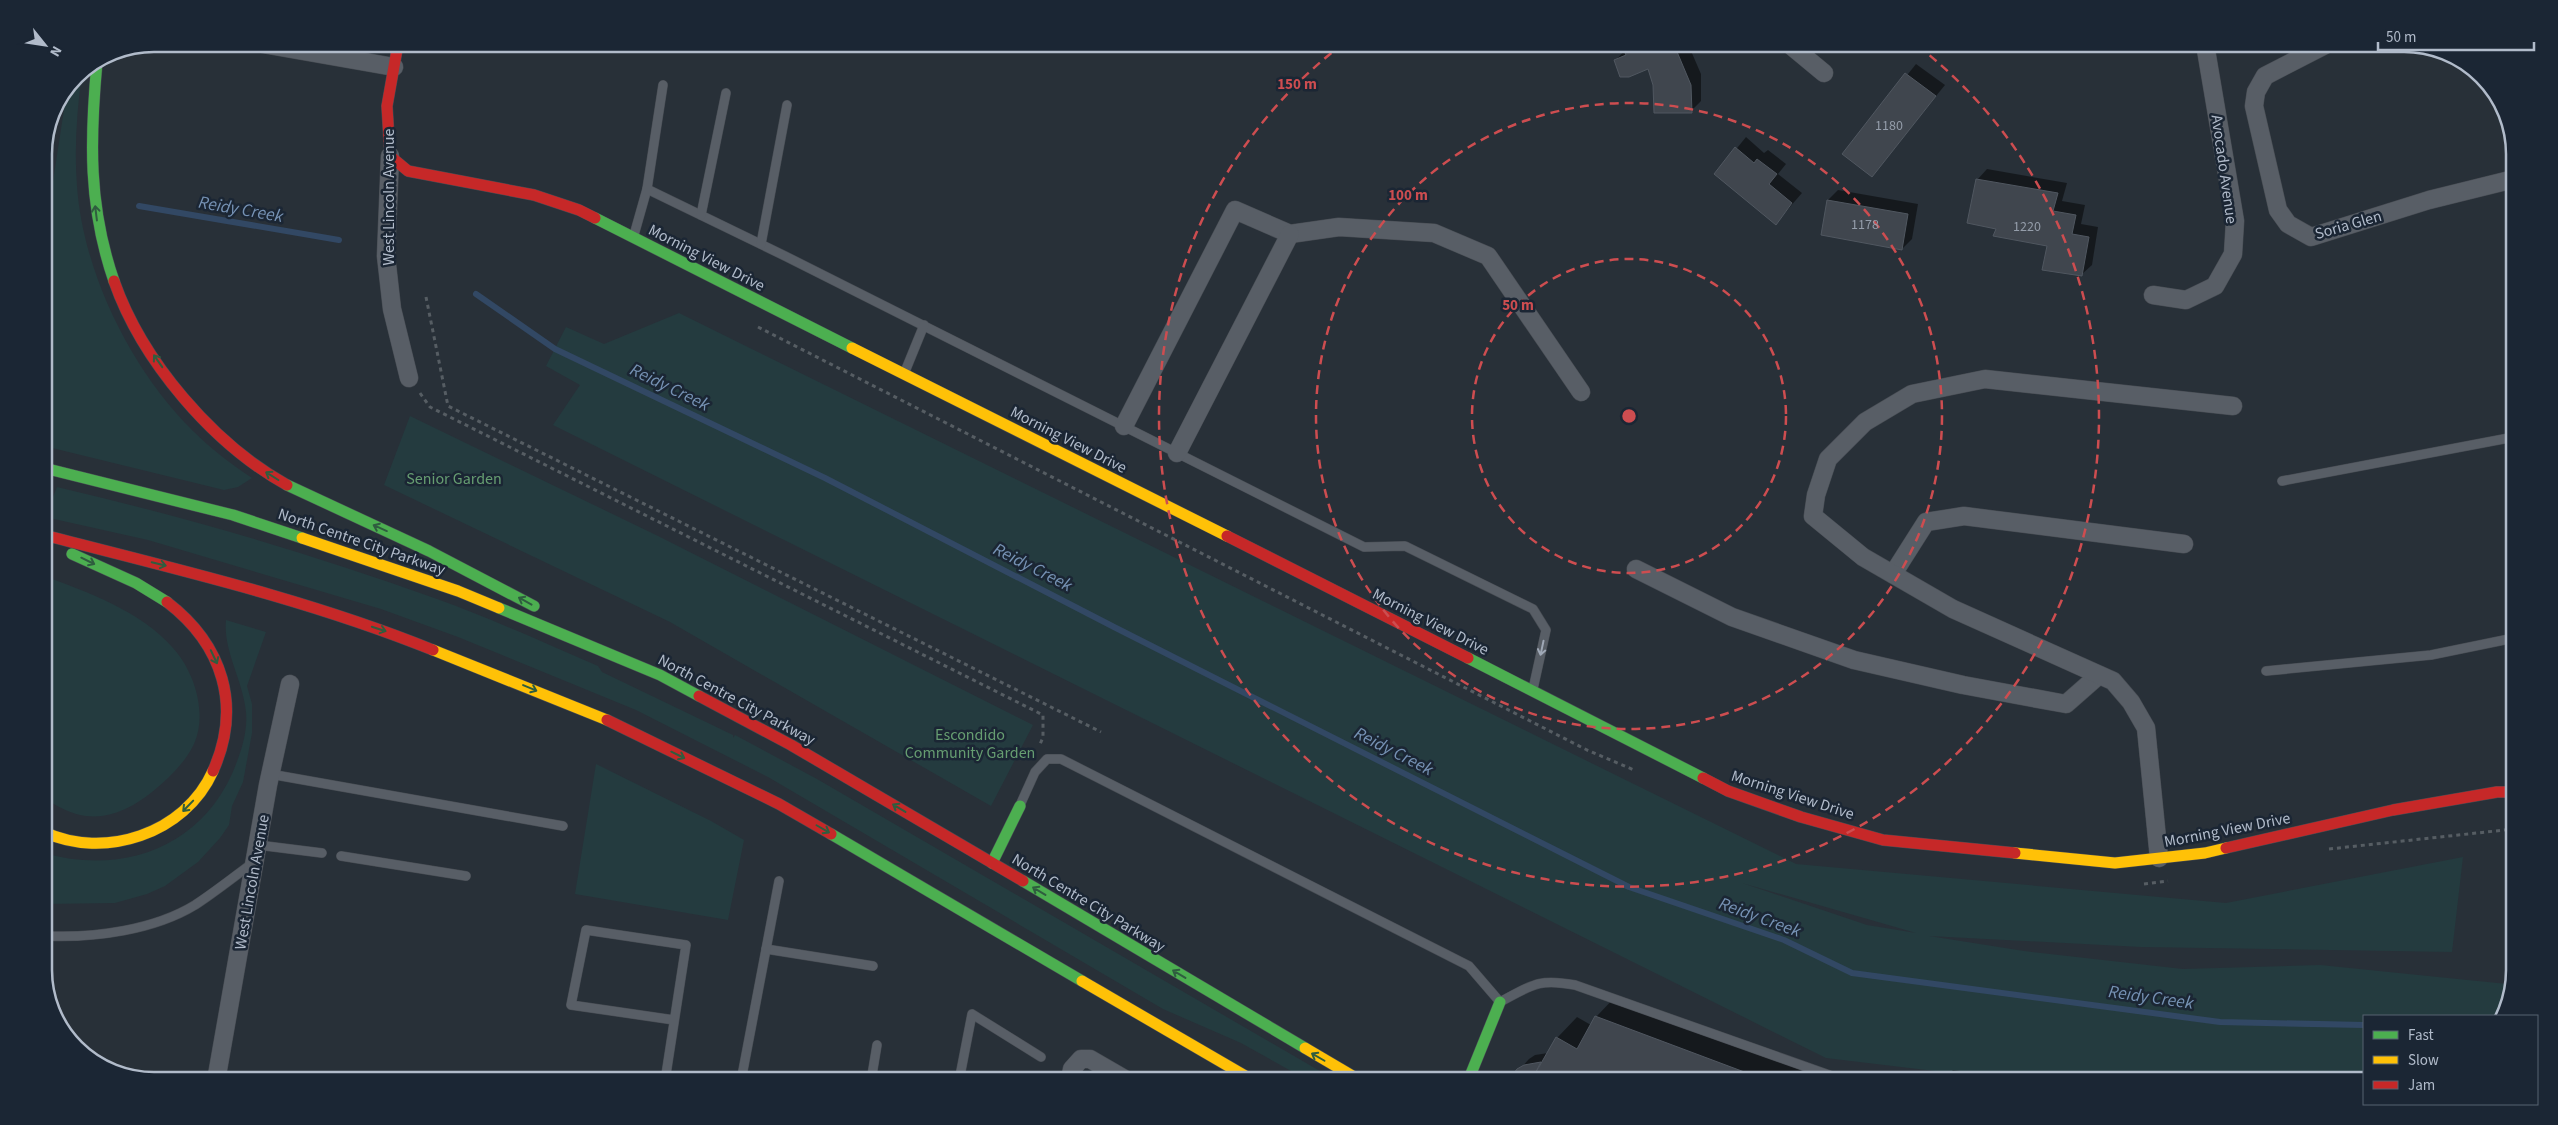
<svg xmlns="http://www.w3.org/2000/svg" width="2558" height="1125" font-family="'Source Sans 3',sans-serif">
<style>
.green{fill:#243b3f;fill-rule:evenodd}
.shadow{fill:#0007}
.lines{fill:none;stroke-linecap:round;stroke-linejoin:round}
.stream{stroke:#324864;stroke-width:6}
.building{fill:#40464e;stroke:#505760}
.lane-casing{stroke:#474c53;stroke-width:10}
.street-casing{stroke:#474c53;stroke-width:19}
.fast-casing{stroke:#474c53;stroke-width:12}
.slow-casing{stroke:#474c53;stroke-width:12}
.jam-casing{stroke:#474c53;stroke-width:12}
.path{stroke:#565d63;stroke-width:3;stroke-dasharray:4 4;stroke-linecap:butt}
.lane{stroke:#585e66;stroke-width:9}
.street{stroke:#585e66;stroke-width:18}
.fast{stroke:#4caf50;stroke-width:11}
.slow{stroke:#ffc107;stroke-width:11}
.jam{stroke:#c62828;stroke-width:11}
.oneway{stroke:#2f5d3f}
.oneway2{stroke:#9fa8b6}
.ring{fill:none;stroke:#cd4d50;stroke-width:2.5;stroke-dasharray:9 6}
.labels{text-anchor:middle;stroke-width:5;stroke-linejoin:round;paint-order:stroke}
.number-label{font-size:14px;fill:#959eab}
.street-label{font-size:16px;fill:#b1bbca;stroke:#1b2634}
.park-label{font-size:16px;fill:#669d71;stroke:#1b2634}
.water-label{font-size:18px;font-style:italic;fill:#7692b4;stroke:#1b2634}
.rim{fill:none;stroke:#b1bbca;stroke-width:2.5}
.centre{fill:#cd4d50;stroke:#1b2634;stroke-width:2.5}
.ring-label{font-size:15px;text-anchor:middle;font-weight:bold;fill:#cd4d50;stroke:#1b2634;stroke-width:5;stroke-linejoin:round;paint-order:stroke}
</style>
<rect width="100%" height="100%" fill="#283038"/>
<g class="green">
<path d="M82,72C77,110 74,148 77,186C83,272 131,370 193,431C211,449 231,464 252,478L238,487L224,490L44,446V240L67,90Z"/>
<path d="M679,313L1796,864L2226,903L2463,857L2452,952L2141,947L1929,936L2024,951L2183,969L2320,965L2507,984L2511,985L2506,1013L2503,1016H2364V1081H2018L1826,1058L553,425L580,385L546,366L566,327L604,344ZM1742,883L1916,933L1867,925Z"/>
<path d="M410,416L658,536L1033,725L991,806L670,622L384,485Z"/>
<path d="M57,487C186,517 312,554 437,599C492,619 545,643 598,666L602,672L733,735V738L735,735L817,779L1337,1081H1309L1241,1043L1163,1009L768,777L636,710L458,637L381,609L148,540L45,517Z"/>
<path d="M44,576C88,592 142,612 173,648C194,671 208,713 194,744C185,763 168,779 152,792C133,807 111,819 86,816C70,814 57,806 44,798Z"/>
<path d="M226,620L266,632L247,686L252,704V733L243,782L232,806L229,825L220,838L198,862L165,886L147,894L115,903L44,904V853C120,875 198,849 232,774C240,755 248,733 246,712C243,680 223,651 226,620Z"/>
<path d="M596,764L711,821L744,840L728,920L575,894Z"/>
</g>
<g class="shadow">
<path d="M1622,44H1688L1701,74V101L1691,111L1655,85L1649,68L1615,61L1625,50Z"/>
<path d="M1916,64L1945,85L1872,175L1844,154Z"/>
<path d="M1746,137L1764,153L1768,150L1786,164L1778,174L1802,193L1776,223L1716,174Z"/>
<path d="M1987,169L2067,183L2062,201L2085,205L2081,224L2098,227L2092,265L2081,275L2049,245L1997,228L1977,180Z"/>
<path d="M1838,190L1918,204L1912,239L1902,249L1828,200Z"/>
<path d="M1616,996L1776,1056L1820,1081H1509L1529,1059L1535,1055L1548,1053L1557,1038L1577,1017L1591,1025L1596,1017Z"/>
<path d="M1953,1070L2029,1081H1941Z"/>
</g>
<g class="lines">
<g class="stream">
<path d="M139,206L339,240"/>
<path d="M476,294L555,349L825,478L1114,627L1629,887L1784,940L1852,973L2220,1022L2364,1025"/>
</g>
</g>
<g class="building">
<path d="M1621,44H1664L1665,46L1675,47L1691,85L1692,113H1654L1653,85L1648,69L1629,77H1620L1614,60L1626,55Z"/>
<path d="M1905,73L1936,96L1872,177L1842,154Z"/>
<path d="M1735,147L1754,163L1757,159L1777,174L1769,184L1792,203L1776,225L1714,174Z"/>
<path d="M1976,179L2058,193L2053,211L2076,215L2072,234L2089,237L2082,276L2042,270L2047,246L1993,236L1996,229L1967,223Z"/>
<path d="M1827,200L1908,214L1902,250L1821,235Z"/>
<path d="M1595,1016L1755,1076L1764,1081H1531L1556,1037L1577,1049Z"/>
<path d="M1541,1062L1531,1081H1508L1517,1069L1524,1065Z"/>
</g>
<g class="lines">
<defs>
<g id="lane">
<path d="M647,189L785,256L1364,547L1405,546L1533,609L1546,630L1533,689"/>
<path d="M701,215L726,93"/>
<path d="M634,235L647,189L663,85"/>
<path d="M761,244L787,105"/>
<path d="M904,374L924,325"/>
<path d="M2282,481L2514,437"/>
<path d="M2266,671L2431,655L2514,638"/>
<path d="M270,774L563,826"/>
<path d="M1021,803L1035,772L1047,759H1061L1469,966L1500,1002C1532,985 1538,978 1575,985L1846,1081"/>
<path d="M258,845L322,853"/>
<path d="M341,856L466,876"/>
<path d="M2511,863H2514"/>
<path d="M47,936C95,938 154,930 195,905C215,892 235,876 254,862"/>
<path d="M766,949L873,966"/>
<path d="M665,1081L686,945L586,930L571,1005L674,1020"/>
<path d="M741,1081L779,881"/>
<path d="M871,1081L877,1045"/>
<path d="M959,1081L972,1014L1041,1057"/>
</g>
<g id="street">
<path d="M263,44L394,67"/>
<path d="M1789,44L1824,73"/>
<path d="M2327,44L2265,76L2256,92L2254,106L2278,210L2288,224L2311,237L2429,200L2514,179"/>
<path d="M390,156L386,256L392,309L409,378"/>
<path d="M2153,295L2186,300L2215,286L2233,254L2235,221L2205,44"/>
<path d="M1124,426L1235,210L1290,234L1339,227L1434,233L1488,256L1581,392"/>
<path d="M1177,453L1290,234"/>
<path d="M1636,569L1732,617L1854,660L1963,685L2066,704L2099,675"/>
<path d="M1893,574L1926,522L1964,516L2184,544"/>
<path d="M2159,858L2146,728L2131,702L2113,681L1953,609L1863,557L1813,516L1816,495L1828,459L1865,422L1912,394L1985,379L2233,406"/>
<path d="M216,1081L268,785L290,684"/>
<path d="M1070,1081L1072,1069L1081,1059H1090L1128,1081"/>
</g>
<g id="fast">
<path d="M97,62C90,139 88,206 114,281"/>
<path d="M595,218L852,348"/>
<path d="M44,468L233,515L302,538"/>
<path d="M287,485L429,551L534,606"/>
<path d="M72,554L136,583L167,602"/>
<path d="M499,608L660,675L699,696"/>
<path d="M1468,658L1703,778"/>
<path d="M831,834L1082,981"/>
<path d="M992,863L1020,806"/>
<path d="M1023,881L1305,1048"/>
<path d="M1468,1081L1500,1002"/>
</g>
<g id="slow">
<path d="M852,348L1227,536"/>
<path d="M302,538L458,591L499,608"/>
<path d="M433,650L607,720"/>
<path d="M44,832C104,860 185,834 213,771"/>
<path d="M2015,853L2115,863L2205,853L2226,848"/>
<path d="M1082,981L1254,1081"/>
<path d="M1305,1048L1361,1081"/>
</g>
<g id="jam">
<path d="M398,44L387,106L390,156L408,171L534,195L579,210L595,218"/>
<path d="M114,281C142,361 213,444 287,485"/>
<path d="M44,535C175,569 307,599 433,650"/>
<path d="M1227,536L1468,658"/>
<path d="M167,602C223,645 242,706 213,771"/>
<path d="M699,696L791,745L1023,881"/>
<path d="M607,720L779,804L831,834"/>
<path d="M1703,778L1728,791L1801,817L1883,840L2015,853"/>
<path d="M2226,848L2393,810L2497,792H2514"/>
</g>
</defs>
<use href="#lane" class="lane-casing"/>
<use href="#street" class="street-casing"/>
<use href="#fast" class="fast-casing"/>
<use href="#slow" class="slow-casing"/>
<use href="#jam" class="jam-casing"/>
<g class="path">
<path d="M426,297L448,406L1101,732"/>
<path d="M758,327L1587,750L1634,770"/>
<path d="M420,393L430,407L1043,715V737L1039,747"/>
<path d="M2329,849L2514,829"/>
<path d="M2144,884L2168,881"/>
</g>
<use href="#lane" class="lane"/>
<use href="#street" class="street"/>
<use href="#fast" class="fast"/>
<use href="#slow" class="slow"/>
<use href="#jam" class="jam"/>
</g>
<defs><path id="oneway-shaft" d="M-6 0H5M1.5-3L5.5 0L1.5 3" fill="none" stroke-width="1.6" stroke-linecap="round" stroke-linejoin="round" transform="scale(1.25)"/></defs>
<g class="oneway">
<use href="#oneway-shaft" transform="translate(96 213) rotate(-97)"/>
<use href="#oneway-shaft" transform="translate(158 361) rotate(-125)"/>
<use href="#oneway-shaft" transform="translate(272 476) rotate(-148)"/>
<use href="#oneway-shaft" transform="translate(380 528) rotate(-156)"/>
<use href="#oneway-shaft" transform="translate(88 561) rotate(26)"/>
<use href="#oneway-shaft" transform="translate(159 564) rotate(14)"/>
<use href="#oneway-shaft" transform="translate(525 601) rotate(-151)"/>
<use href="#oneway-shaft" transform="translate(379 629) rotate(18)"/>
<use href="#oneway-shaft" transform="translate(214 657) rotate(65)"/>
<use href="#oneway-shaft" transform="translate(530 688) rotate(23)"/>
<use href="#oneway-shaft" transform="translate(678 755) rotate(26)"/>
<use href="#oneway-shaft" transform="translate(188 806) rotate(134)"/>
<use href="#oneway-shaft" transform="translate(899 808) rotate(-149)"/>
<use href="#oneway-shaft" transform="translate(823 829) rotate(30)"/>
<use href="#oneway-shaft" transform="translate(1039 891) rotate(-149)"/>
<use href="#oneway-shaft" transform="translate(1179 974) rotate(-149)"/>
<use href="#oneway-shaft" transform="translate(1318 1057) rotate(-150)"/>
</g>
<use class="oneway2" href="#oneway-shaft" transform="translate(1542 648) rotate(102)"/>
<g class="ring">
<circle cx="1629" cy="416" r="157"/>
<circle cx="1629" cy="416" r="313"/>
<path d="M1918 46A470 470 0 1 1 1340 46"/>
</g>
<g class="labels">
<g class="number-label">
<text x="1889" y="130">1180</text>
<text x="1865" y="229">1178</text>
<text x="2027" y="231">1220</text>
</g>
<g class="street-label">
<text transform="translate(2225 169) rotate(82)" y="6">Avocado Avenue</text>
<text transform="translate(388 197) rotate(-90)" y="6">West Lincoln Avenue</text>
<text transform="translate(2348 224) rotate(-16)" y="6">Soria Glen</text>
<text transform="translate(707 257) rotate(27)" y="6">Morning View Drive</text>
<text transform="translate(1069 439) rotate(27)" y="6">Morning View Drive</text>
<text transform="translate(362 541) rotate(19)" y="6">North Centre City Parkway</text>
<text transform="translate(1431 621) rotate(27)" y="6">Morning View Drive</text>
<text transform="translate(737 699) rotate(28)" y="6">North Centre City Parkway</text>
<text transform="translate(1793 794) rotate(18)" y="6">Morning View Drive</text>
<text transform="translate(2227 829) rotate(-11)" y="6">Morning View Drive</text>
<text transform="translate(251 882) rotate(-80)" y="6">West Lincoln Avenue</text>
<text transform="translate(1089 902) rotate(31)" y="6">North Centre City Parkway</text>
</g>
<g class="park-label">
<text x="454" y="484">Senior Garden</text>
<text x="970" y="740">Escondido<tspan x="970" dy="18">Community Garden</tspan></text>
</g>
<g class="water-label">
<text transform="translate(241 209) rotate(10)" y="6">Reidy Creek</text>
<text transform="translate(670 387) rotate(26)" y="6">Reidy Creek</text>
<text transform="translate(1033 567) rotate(27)" y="6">Reidy Creek</text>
<text transform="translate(1394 751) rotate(27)" y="6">Reidy Creek</text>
<text transform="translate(1760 917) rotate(20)" y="6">Reidy Creek</text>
<text transform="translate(2151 997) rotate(8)" y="6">Reidy Creek</text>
</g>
</g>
<path d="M0 0H2558V1125H0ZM154 52H2404A102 102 0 0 1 2506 154V970A102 102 0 0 1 2404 1072H154A102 102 0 0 1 52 970V154A102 102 0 0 1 154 52Z" fill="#1b2634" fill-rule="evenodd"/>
<path class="rim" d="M154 52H2404A102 102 0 0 1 2506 154V970A102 102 0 0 1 2404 1072H154A102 102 0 0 1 52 970V154A102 102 0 0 1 154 52Z"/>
<circle cx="1629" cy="416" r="8" class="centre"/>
<g class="ring-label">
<text x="1297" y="89">150 m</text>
<text x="1408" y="200">100 m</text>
<text x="1518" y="310">50 m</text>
</g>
<rect x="2363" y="1015" width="175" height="90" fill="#1b2634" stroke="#576270"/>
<rect x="2373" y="1031" width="25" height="8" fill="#4caf50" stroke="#576270"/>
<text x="2408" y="1040" font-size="15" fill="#b1bbca">Fast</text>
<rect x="2373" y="1056" width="25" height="8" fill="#ffc107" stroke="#576270"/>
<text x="2408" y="1065" font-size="15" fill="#b1bbca">Slow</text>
<rect x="2373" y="1081" width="25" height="8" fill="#c62828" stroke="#576270"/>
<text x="2408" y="1090" font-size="15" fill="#b1bbca">Jam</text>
<g transform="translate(45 45) rotate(120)" stroke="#1b2634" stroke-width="4" paint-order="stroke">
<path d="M0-4L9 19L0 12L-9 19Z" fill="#b1bbca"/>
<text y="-8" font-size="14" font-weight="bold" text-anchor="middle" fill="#b1bbca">N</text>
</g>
<path d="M2378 42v8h156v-8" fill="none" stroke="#b1bbca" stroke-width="2.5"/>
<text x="2386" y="42" font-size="15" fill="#b1bbca" stroke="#1b2634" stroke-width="4" paint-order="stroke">50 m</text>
</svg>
